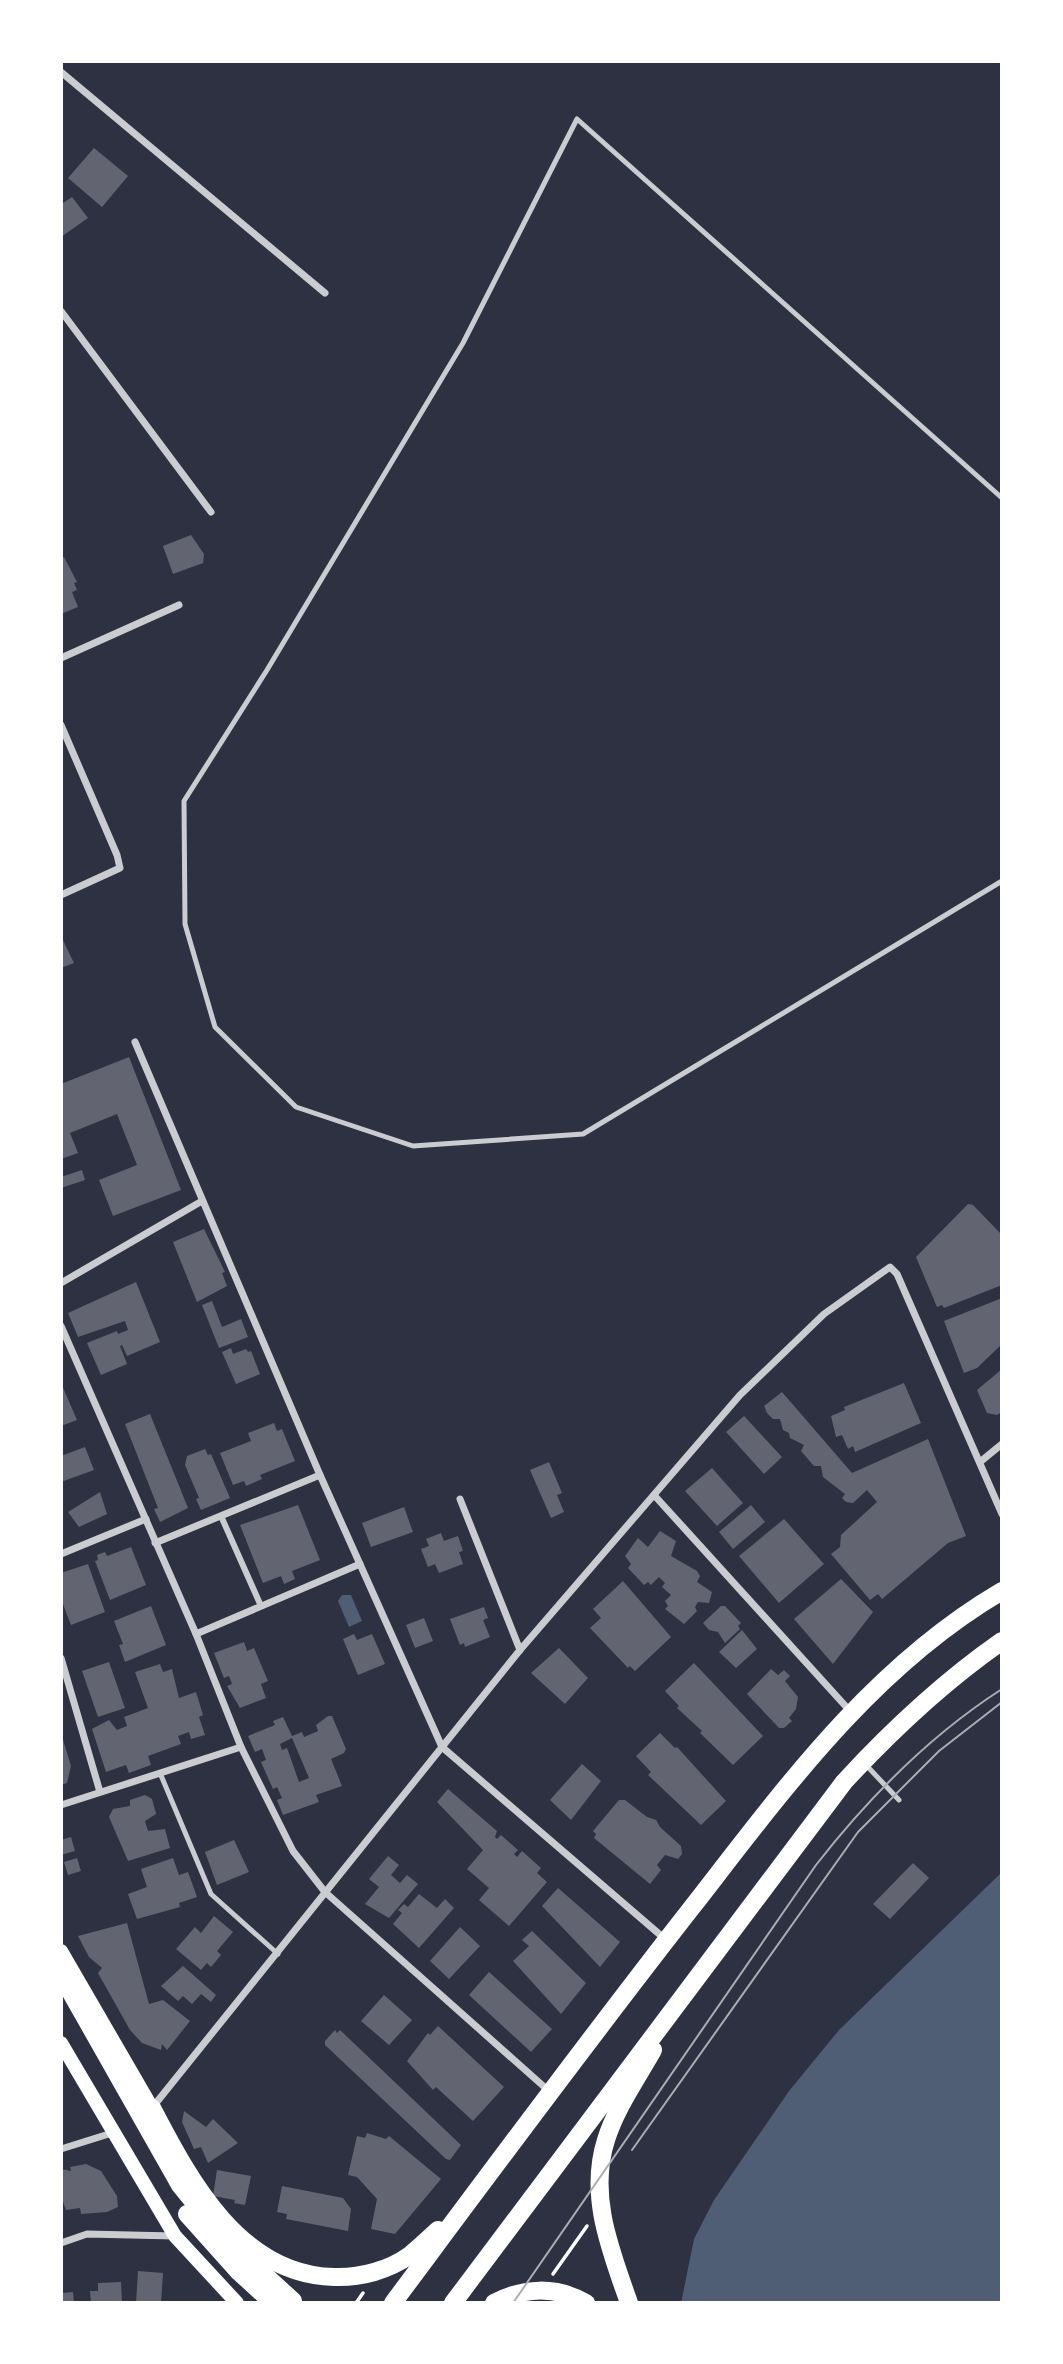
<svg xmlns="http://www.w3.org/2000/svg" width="1063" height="2364" font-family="'Fira Sans Condensed',sans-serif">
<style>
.water{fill:#4f5d75}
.building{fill:#626471;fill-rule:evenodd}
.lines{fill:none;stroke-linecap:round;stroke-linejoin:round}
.path{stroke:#fff;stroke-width:3.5}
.service{stroke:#caccd0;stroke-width:5}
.pedestrian{stroke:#caccd0;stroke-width:6}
.minor{stroke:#caccd0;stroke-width:7}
.secondary{stroke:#fff;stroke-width:14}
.trunk{stroke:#fff;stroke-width:18}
.tram{stroke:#abadb3;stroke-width:2}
</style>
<rect width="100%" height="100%" fill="#2d3142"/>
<g class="water">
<path d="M342,1595H351L362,1621L349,1627L338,1601Z"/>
<path d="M1002,1872V2303H681L694,2239L714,2200L789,2091L839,2030Z"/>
</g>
<g class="building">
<path d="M94,148L128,176L102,207L68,178Z"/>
<path d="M72,197L88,218L61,237V201L63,203Z"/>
<path d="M191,535L204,554L203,563L173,574L163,546Z"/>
<path d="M64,557L77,582L74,583L77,590L72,592L78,607L61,614V558Z"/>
<path d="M61,936L74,963L61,968Z"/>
<path d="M129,1057L181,1190L113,1216L99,1180L137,1165L117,1114L70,1133L78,1153L61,1159V1084Z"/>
<path d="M82,1170L85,1180L61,1188V1177Z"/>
<path d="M968,1204L973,1205L1002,1235V1285L944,1308L942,1305L937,1307L916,1257Z"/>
<path d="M204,1229L225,1272L222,1273L227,1286L197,1302L173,1242Z"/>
<path d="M136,1282L160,1342L127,1356L122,1345L120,1346L127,1364L101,1375L87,1343L117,1331L118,1334L128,1330L125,1321L78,1337L68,1313Z"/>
<path d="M1002,1298V1344L977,1368L964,1373L944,1321Z"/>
<path d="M212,1301L222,1327L241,1319L248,1337L219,1348L202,1305Z"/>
<path d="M231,1348L233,1354L246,1349L248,1352L251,1351L260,1374L236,1384L222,1352Z"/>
<path d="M1002,1369V1412L997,1415L987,1413L977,1390Z"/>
<path d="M61,1383L77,1420L61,1426Z"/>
<path d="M904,1383L921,1423L855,1452L853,1446L848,1449L842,1435L836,1437L831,1416L845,1410L844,1407Z"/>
<path d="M782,1392L852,1473L928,1439L966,1536L948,1543L882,1599L878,1594L870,1600L831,1554L840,1547L841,1535L877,1502L867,1490L853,1503L846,1502L842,1498L845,1494L823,1477L821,1466H814L801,1451L804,1445L790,1438L789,1433L783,1430L780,1419H773L767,1413L764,1406Z"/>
<path d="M150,1414L188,1508L160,1522L154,1509L158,1508L125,1424Z"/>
<path d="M744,1416L782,1457L764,1474L726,1432Z"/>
<path d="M274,1423L277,1431L282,1429L295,1461L260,1475L262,1479L246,1486L244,1481L233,1485L220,1453L251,1441L248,1433Z"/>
<path d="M85,1447L94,1470L61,1482V1456Z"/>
<path d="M205,1449L208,1455L211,1454L230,1498L201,1510L196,1499L199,1498L185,1465L187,1456Z"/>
<path d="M549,1462L562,1493L557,1495L564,1512L551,1518L530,1470Z"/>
<path d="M712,1468L743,1503L717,1526L685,1491Z"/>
<path d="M100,1492L107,1514L79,1527L68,1512Z"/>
<path d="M298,1505L320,1560L292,1571L295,1579L284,1584L281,1576L263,1583L240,1525Z"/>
<path d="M751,1505L765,1522L733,1549L719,1532Z"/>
<path d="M404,1507L413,1532L371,1547L362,1523Z"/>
<path d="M784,1519L824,1564L779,1603L739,1556Z"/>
<path d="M660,1531L676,1541L671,1556L697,1571L700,1576L697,1582L712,1592L709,1603L698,1602L695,1607L697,1611L684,1624L665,1609L668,1606L665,1601L671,1595L662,1587L665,1583L659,1577L651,1585L648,1582L644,1585L628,1568L631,1564L625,1556L638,1538L648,1547Z"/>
<path d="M441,1533L444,1541L458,1536L463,1551L459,1552L463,1564L439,1573L435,1564L428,1567L421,1549L429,1546L426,1539Z"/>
<path d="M131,1547L146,1585L110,1600L95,1561L98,1560L97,1555L105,1552L107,1556Z"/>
<path d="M88,1564L105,1612L71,1625L61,1599V1573Z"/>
<path d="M841,1579L873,1612L833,1664L794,1619Z"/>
<path d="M623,1581L671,1637L635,1671L630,1666L628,1668L590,1628L601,1618L593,1609Z"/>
<path d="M151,1606L166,1645L125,1662L119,1645L123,1644L114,1621Z"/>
<path d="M721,1606H725L741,1623L738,1626L740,1629L725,1643L718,1632L709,1630L703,1623Z"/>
<path d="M484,1607L488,1618L483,1620L490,1637L465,1647L464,1643L460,1645L450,1619Z"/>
<path d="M424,1618L433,1641L415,1648L406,1625Z"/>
<path d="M742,1630L757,1649L736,1668L719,1652Z"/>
<path d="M354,1634L357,1640L372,1634L385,1664L358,1675L343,1639Z"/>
<path d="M244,1642L247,1651L254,1648L268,1681L261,1684L266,1698L240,1708L227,1686L232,1684L229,1676L224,1678L214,1653Z"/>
<path d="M559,1648L588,1678L565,1704L531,1673Z"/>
<path d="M109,1662L125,1708L98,1717L82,1671Z"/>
<path d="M694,1663L763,1736L733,1765L700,1733L702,1731L677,1708L679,1706L665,1691Z"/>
<path d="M160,1664L163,1672L172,1669L179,1698L196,1692L203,1715L199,1717L205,1735L191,1739L189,1732L178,1736L181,1744L148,1756L151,1765L129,1773L126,1765L106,1772L92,1729L109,1720L117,1730L127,1726L124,1717L148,1708L135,1672Z"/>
<path d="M771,1669L778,1675L784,1670L790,1676L785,1681L798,1697L796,1709L789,1718L792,1721L784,1728H779L747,1694Z"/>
<path d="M328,1716H332L346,1749L344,1753L331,1759L342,1786L316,1795L319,1802L283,1815L277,1800L282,1798L277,1787L273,1789L261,1762L266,1760L262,1749L255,1752L248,1736L275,1725L273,1721L283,1717L292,1736L302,1732L304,1737L318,1731L316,1725ZM292,1738L309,1778L299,1782L287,1748L282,1750L280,1744Z"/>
<path d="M61,1733L71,1766L67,1783L61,1785Z"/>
<path d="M660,1733L675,1748L677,1747L726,1801L701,1825L648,1775L651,1772L636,1756Z"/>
<path d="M582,1764L601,1781L571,1820L550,1800Z"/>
<path d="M448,1789L497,1831L495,1837L497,1839L501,1835L518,1850L514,1854L517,1857L522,1851L541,1868L537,1873L547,1882L509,1926L479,1900L489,1888L467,1869L483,1850L437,1802Z"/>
<path d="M145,1795L152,1799L156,1814L145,1821L148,1831L165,1829L170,1848L128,1861L109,1817L113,1809L130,1806V1800Z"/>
<path d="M619,1800H625L647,1817L656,1820L660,1827L681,1846L682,1854L678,1859L665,1855L657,1865L661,1870L650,1884L594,1838L596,1834L593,1831Z"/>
<path d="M71,1837L75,1851L61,1855V1840Z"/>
<path d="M234,1840L249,1872L217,1885L205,1852Z"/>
<path d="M388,1856L399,1865L391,1875L400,1883L407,1875L418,1884L389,1918L365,1904L379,1887L369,1879Z"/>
<path d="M77,1858L81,1871L68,1875L64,1862Z"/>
<path d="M173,1858L179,1875L188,1872L197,1897L179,1903L180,1907L137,1919L128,1894L147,1887L141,1869Z"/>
<path d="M913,1863L929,1878L890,1919L873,1904Z"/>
<path d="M558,1888L620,1942L600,1967L542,1906Z"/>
<path d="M419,1894L437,1908L445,1899L454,1908L419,1948L393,1924L402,1913L398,1910L404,1904L408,1907Z"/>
<path d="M214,1916L233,1932L217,1951L221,1955L211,1967L207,1963L201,1970L176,1949L195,1927L201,1933Z"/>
<path d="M127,1923L149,2004L163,2000L190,2021L167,2050L162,2044L161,2050L142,2043L130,2030L98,1973L102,1968L89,1957L78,1936Z"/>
<path d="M460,1927L480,1946L449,1979L430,1961Z"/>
<path d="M532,1931L586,1983L561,2014L513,1961L529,1946L522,1940Z"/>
<path d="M183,1966L216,1995L211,2002L201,1994L192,2004L183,1996L178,2001L161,1986Z"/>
<path d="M489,1972L552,2029L531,2052L469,1995Z"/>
<path d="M384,1995L412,2020L389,2045L361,2021Z"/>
<path d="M438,2026L504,2087L473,2121L436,2087L433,2090L407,2061L428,2033L430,2035Z"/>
<path d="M335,2030L337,2033L340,2030L461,2145L450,2160L446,2159L325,2045V2041Z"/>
<path d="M184,2111L206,2127L213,2119L238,2143L208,2163L201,2147L194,2149L182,2122Z"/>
<path d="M367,2133L386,2139L389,2136L441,2179L395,2234L371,2229L377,2199L357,2177L348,2175L357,2136L365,2138Z"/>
<path d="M86,2164L101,2171L117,2196L118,2207L107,2212L81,2214L80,2208L66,2210L61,2196V2169L71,2171L70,2167Z"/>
<path d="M217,2170L251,2176L245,2205L234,2203L235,2200L213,2196Z"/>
<path d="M282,2186L343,2198L351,2209L348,2231L286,2219L287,2214L277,2212Z"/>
<path d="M138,2271L163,2273L161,2303H136Z"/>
<path d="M121,2282L122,2303H91L90,2291H98V2283Z"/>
<path d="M73,2292L74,2303H61V2293Z"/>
</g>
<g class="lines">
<g class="path">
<path d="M553,2274L587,2226"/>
<path d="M356,2303L363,2293"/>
</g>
<g class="service">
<path d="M1002,498L577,119L463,343L267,670L184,801L185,924L215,1027L296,1107L413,1146L583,1134L1002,881"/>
<path d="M865,1764L899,1800"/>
<path d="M160,1773L211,1894L278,1954"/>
</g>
<path class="pedestrian" d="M221,1516L261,1606"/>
<g class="minor">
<path d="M61,72L325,293"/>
<path d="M61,311L211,512"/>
<path d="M61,658L179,605"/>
<path d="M61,725L117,855L120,868L61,895"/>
<path d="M135,1042L320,1475L442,1747L665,1939"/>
<path d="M61,1283L202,1201"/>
<path d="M61,1326L196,1634L241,1747L293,1851L325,1892L550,2092"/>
<path d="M980,1462L1002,1444"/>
<path d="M654,1495L850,1711"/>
<path d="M460,1499L520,1650"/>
<path d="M155,1543L320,1475"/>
<path d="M61,1554L146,1519"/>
<path d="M196,1634L360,1564"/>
<path d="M61,1658L100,1792"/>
<path d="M61,1805L241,1747"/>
<path d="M152,2108L520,1650L740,1395L824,1314L890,1267L897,1274L1002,1514"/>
<path d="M61,2149L112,2133"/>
<path d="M61,2243L87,2234L174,2236"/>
</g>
<g class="secondary">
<path d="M61,1951L152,2108"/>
<path d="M61,2043L175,2236L237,2303"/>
</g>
<g class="trunk">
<path d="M61,1975L180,2185L219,2233L293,2301"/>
<path d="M152,2108C190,2181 240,2275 334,2277C361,2278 389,2270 410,2255C420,2247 429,2238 438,2230"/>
<path d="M187,2214L238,2271L273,2303"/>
<path d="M393,2303C492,2170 591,2036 693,1906C784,1789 872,1667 1002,1591"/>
<path d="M453,2303L844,1782C892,1730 943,1682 1002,1641"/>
<path d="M494,2303C524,2287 556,2286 586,2303"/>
<path d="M629,2303C611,2251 588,2196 606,2140C616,2108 636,2080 653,2050"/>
</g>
<g class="tram">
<path d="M632,2150L858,1832L939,1751L1002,1702"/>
<path d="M513,2303L816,1865C869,1797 929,1736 1002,1689"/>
</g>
</g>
<rect width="1063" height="2364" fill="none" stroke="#ffffff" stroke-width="126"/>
</svg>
